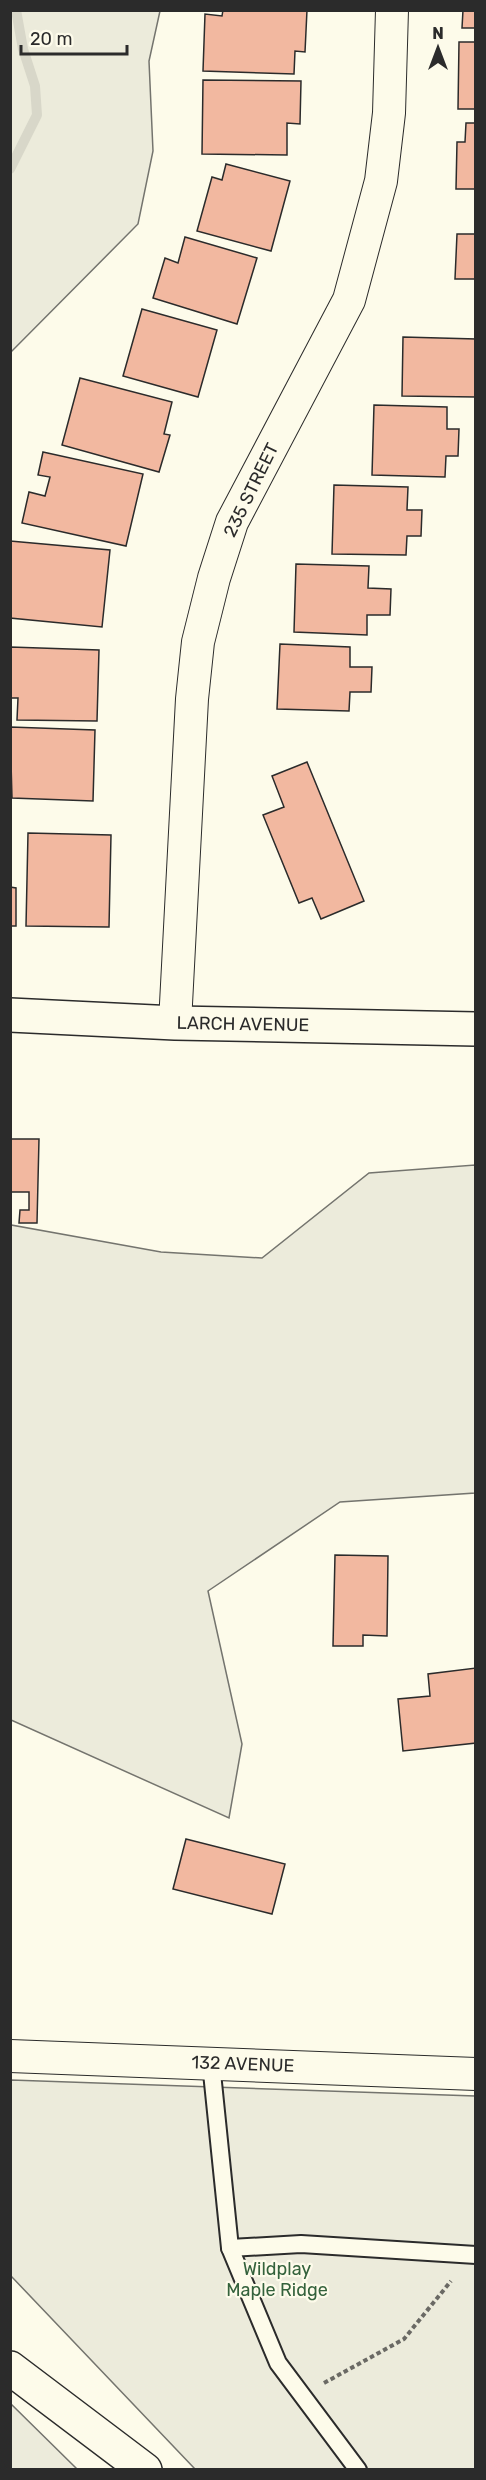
<svg xmlns="http://www.w3.org/2000/svg" width="486" height="2480" font-family="Rubik,sans-serif">
<style>
.green{fill:#ecebdb;stroke:#74746e;stroke-width:1.5}
.lines{fill:none;stroke-linecap:round;stroke-linejoin:round}
.stream{stroke:#d8d7c9;stroke-width:10}
.building{fill:#f2b8a0;stroke:#2b2b2b;stroke-width:1.5}
.lane-casing{stroke:#2b2b2b;stroke-width:20}
.street-casing{stroke:#2b2b2b;stroke-width:34}
.secondary-casing{stroke:#2b2b2b;stroke-width:36}
.path{stroke:#6a6964;stroke-width:4;stroke-dasharray:4.5 3;stroke-linecap:butt}
.lane{stroke:#fdfbea;stroke-width:16}
.street{stroke:#fdfbea;stroke-width:32}
.secondary{stroke:#fdfbea;stroke-width:33}
.labels{text-anchor:middle;stroke-width:4.5;stroke-linejoin:round;paint-order:stroke}
.street-label{font-size:18px;fill:#2b2b2b;stroke:#fdfbea}
.park-label{font-size:18px;fill:#34623c;stroke:#fdfbea}
</style>
<rect width="100%" height="100%" fill="#fdfbea"/>
<g class="green">
<path d="M11,10L160,11L149,61L153,151L138,224L11,352Z"/>
<path d="M475,1165V1493L340,1502L208,1591L242,1744L229,1818L11,1720V1225L161,1252L262,1258L369,1173Z"/>
<path d="M11,2080L475,2096V2469H195L11,2276Z"/>
<path d="M10,2404H11L77,2469H11Z"/>
</g>
<g class="lines">
<path class="stream" d="M10,169L37,115L35,86L23,49L16,10"/>
</g>
<g class="building">
<path d="M223,10H307L305,52L295,51L294,74L203,71L205,14L222,16Z"/>
<path d="M463,10H476V28H462Z"/>
<path d="M459,42H476V109H458Z"/>
<path d="M203,80L301,81L300,124L287,123V155L202,154Z"/>
<path d="M466,123H476V189H456L457,142H465Z"/>
<path d="M226,164L290,181L271,251L197,231L212,177L222,180Z"/>
<path d="M457,234H476V279H455Z"/>
<path d="M185,237L257,258L237,324L153,298L165,258L178,263Z"/>
<path d="M142,309L217,330L198,397L123,376Z"/>
<path d="M403,337L476,339V397L402,396Z"/>
<path d="M80,378L172,402L164,434L170,435L159,472L62,445Z"/>
<path d="M374,405L447,407V429H459L458,456H446L445,477L372,475Z"/>
<path d="M43,452L143,474L126,546L22,523L29,492L45,496L50,477L38,475Z"/>
<path d="M334,485L408,487L407,510H422L421,536H407L406,555L332,554Z"/>
<path d="M10,541L110,550L102,627L10,618Z"/>
<path d="M296,564L369,566L368,588L391,589L390,615H367V635L294,632Z"/>
<path d="M280,644L350,647V667H372L371,692H350L349,711L277,709Z"/>
<path d="M10,647L99,650L97,721L17,720L18,698H10Z"/>
<path d="M10,727L95,730L93,801L12,798Z"/>
<path d="M307,762L364,901L321,919L312,898L299,903L263,815L284,807L272,776Z"/>
<path d="M28,833L111,835L109,927L26,926Z"/>
<path d="M10,887L16,888V926H10Z"/>
<path d="M10,1139H39L37,1223H19L20,1210H29V1192H10Z"/>
<path d="M335,1555L388,1556L387,1636L363,1635V1646H333Z"/>
<path d="M476,1668V1743L403,1751L398,1699L430,1696L428,1674Z"/>
<path d="M186,1839L285,1864L272,1914L173,1889Z"/>
</g>
<g class="lines">
<defs>
<g id="lane">
<path d="M211,2063L230,2248L278,2363L358,2470"/>
<path d="M230,2248L301,2244L476,2255"/>
</g>
<g id="street">
<path d="M175,1023L192,699L198,642L214,578L232,522L349,300L381,181L389,113L392,10"/>
<path d="M10,2056L476,2074"/>
</g>
<g id="secondary">
<path d="M10,1015L175,1023L476,1029"/>
<path d="M10,2368L145,2470"/>
</g>
</defs>
<use href="#lane" class="lane-casing"/>
<use href="#street" class="street-casing"/>
<use href="#secondary" class="secondary-casing"/>
<path class="path" d="M324,2383L404,2339L451,2281"/>
<use href="#lane" class="lane"/>
<use href="#street" class="street"/>
<use href="#secondary" class="secondary"/>
</g>
<g class="labels">
<g class="street-label">
<text transform="translate(251 490) rotate(-64)" y="6">235 STREET</text>
<text transform="translate(243 1024) rotate(1)" y="6">LARCH AVENUE</text>
<text transform="translate(243 2064) rotate(2)" y="6">132 AVENUE</text>
</g>
<g class="park-label">
<text x="277" y="2275">Wildplay<tspan x="277" dy="21">Maple Ridge</tspan></text>
</g>
</g>
<rect width="486" height="2480" fill="none" stroke="#2b2b2b" stroke-width="24"/>
<g transform="translate(438 48)" stroke="#fdfbea" stroke-width="4.5" paint-order="stroke">
<path d="M0-4.5L10 22L0 15L-10 22Z" fill="#2b2b2b"/>
<text y="-9" font-size="16" font-weight="bold" text-anchor="middle" fill="#2b2b2b">N</text>
</g>
<path d="M21 45v9h106v-9" fill="none" stroke="#2b2b2b" stroke-width="3"/>
<text x="30" y="45" font-size="18" fill="#2b2b2b" stroke="#fdfbea" stroke-width="4.5" paint-order="stroke">20 m</text>
</svg>
